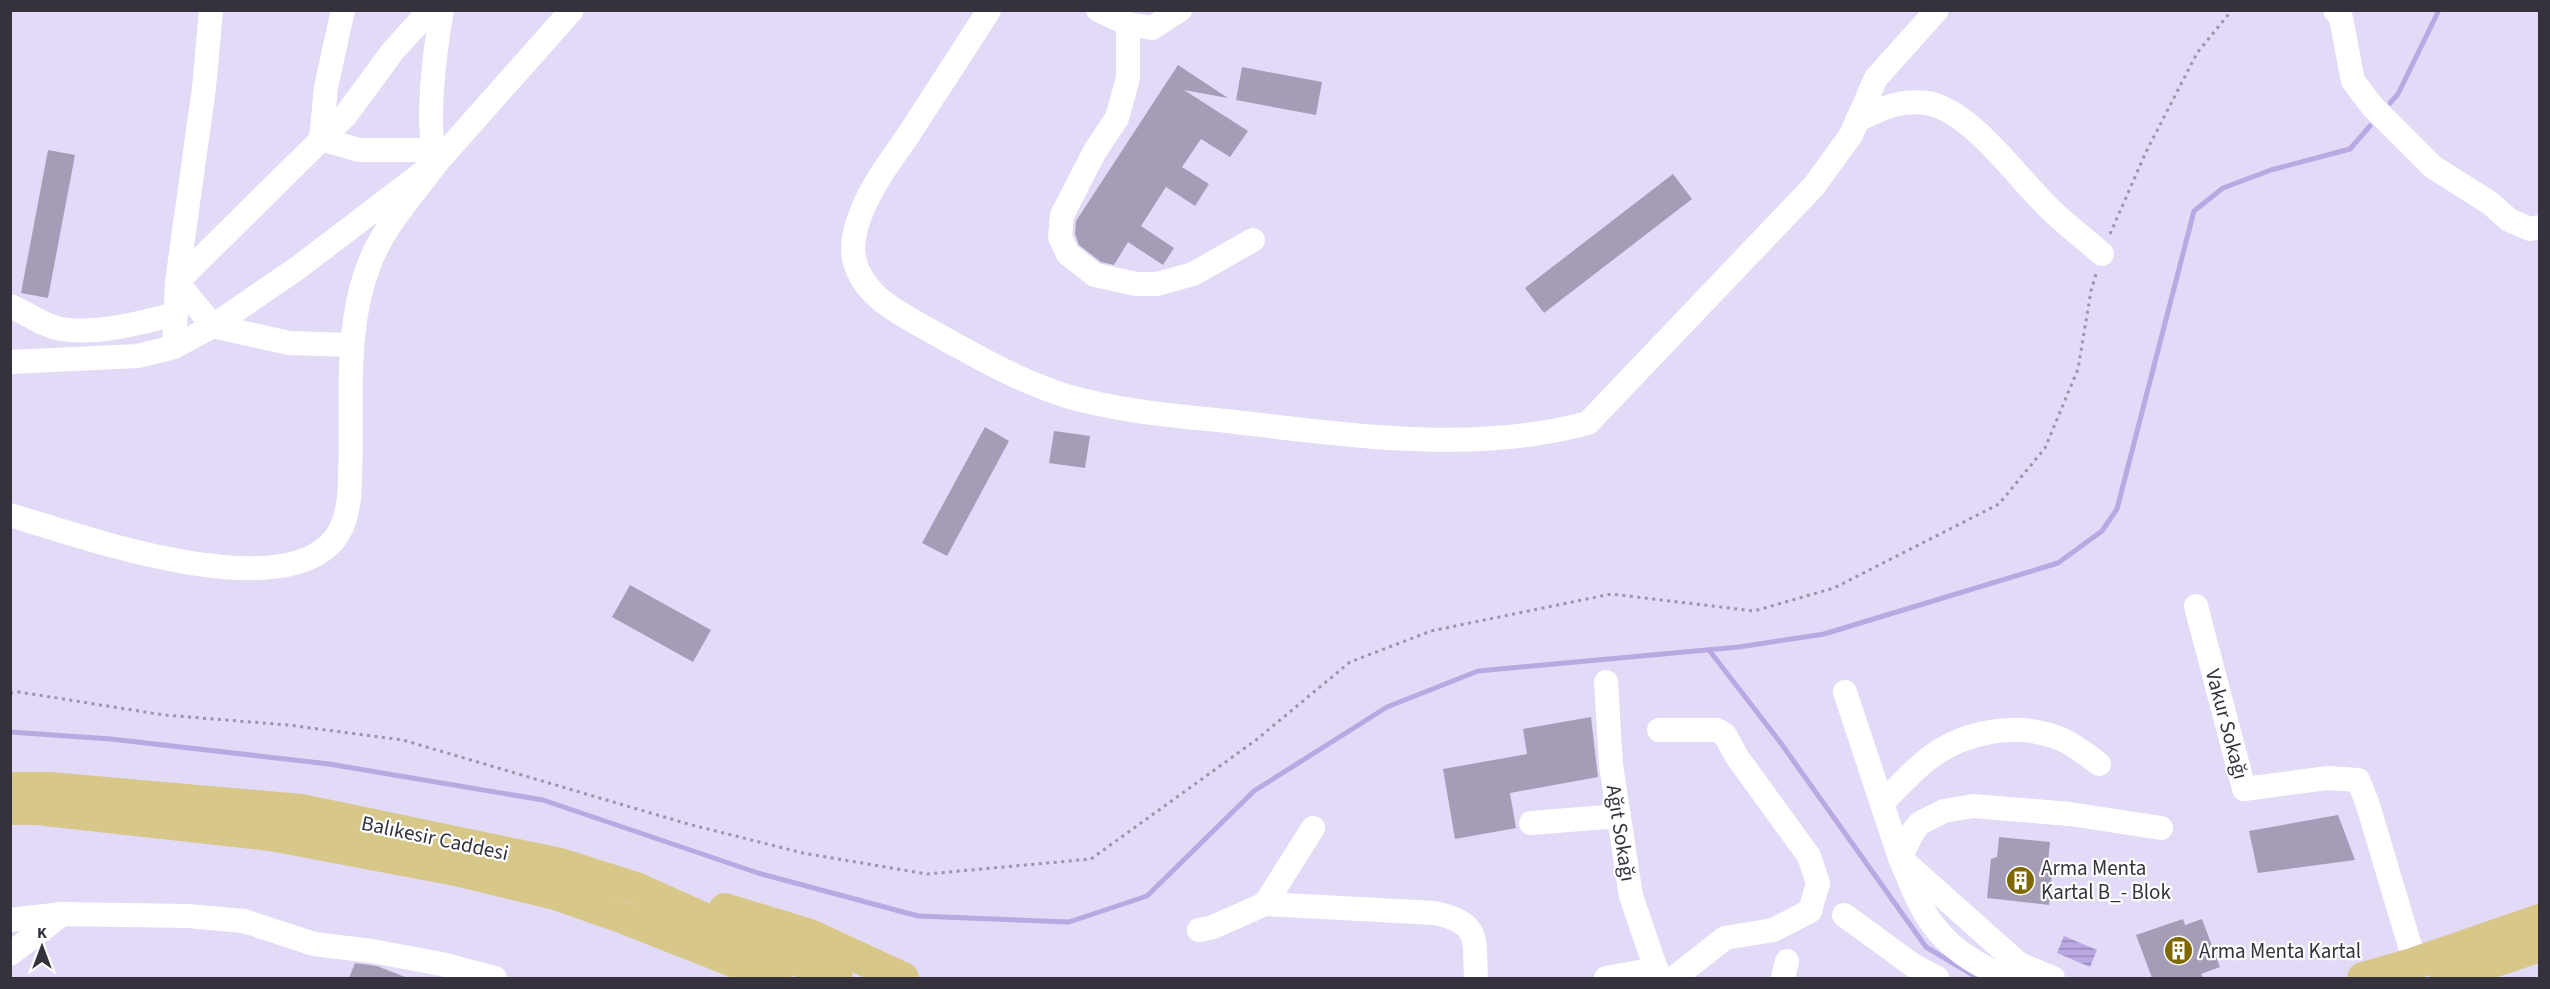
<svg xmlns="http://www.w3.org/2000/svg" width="2550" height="989" font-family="'Source Sans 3',sans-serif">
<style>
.water{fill:url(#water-rules)}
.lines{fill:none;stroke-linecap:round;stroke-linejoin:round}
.stream{stroke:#baa8e3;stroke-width:5}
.building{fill:#a59db8}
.path{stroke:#9b95aa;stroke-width:3;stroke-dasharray:3 4.5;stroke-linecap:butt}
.minor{stroke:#fff;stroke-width:24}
.major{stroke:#d7c788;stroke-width:32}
.labels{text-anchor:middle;stroke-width:4.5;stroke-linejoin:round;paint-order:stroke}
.street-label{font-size:21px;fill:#35323d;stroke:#fff}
.poi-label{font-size:21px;fill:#35323d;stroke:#fff;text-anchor:start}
</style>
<defs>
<pattern id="water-rules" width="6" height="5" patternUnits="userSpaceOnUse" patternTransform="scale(1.5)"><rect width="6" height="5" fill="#baa8e3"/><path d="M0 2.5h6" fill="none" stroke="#9889b9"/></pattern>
</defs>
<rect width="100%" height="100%" fill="#e2daf7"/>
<path class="water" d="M2064,936L2097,950L2090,967L2057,953Z"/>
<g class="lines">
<g class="stream">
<path d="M2390,103L2398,94L2439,10"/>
<path d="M1709,650L1780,742L1926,947L1978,978"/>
<path d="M10,732L111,739L329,764L543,800L758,873L918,916L1069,922L1147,896L1254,791L1387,707L1478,671L1739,647L1824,634L2058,563L2102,531L2117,509L2194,211L2223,188L2271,170L2350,149L2370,126"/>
</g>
</g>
<g class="building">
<path d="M1178,65L1228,98L1184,90L1248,131L1230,157L1201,139L1182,167L1209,184L1195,206L1166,187L1141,226L1174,248L1163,265L1128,242L1114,265L1101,262L1079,245L1075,234L1076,221Z"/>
<path d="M1242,67L1322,82L1316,115L1236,100Z"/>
<path d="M48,150L75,155L48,298L21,293Z"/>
<path d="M1673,174L1692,199L1544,313L1525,288Z"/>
<path d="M985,427L1009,441L947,556L922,543Z"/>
<path d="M1054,431L1090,436L1085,468L1049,463Z"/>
<path d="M630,585L711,630L693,662L612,617Z"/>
<path d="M1591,717L1598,777L1510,793L1516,828L1455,839L1443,769L1527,754L1523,729Z"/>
<path d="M2338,815L2355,860L2258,873L2249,831Z"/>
<path d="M1999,837L2050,842L2048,862L2053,863L2049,905L1987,898L1991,859L1997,857Z"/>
<path d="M2183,919L2185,925L2202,919L2220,967L2201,974L2203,978H2152L2136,935Z"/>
<path d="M355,963L377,966L405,977V978H349Z"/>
</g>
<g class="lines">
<g class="path">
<path d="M2110,234L2146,152L2197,53L2232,10"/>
<path d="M10,693L19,692L164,715L288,725L403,740L688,824L803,853L927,874L1091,859L1256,740L1350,662L1431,631L1611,594L1754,611L1834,588L1999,504L2045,448L2078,369L2091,291L2096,274"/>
</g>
<g class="minor">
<path d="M343,10L326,87L321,139L359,150H432"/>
<path d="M989,10C962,53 934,95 907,137C891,160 872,185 862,211C856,225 851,242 854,258C862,296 898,312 929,330C974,355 1020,382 1070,397C1123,412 1180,416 1235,422C1350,435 1474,454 1588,423L1814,186L1851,135L1876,78L1937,10"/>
<path d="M1098,10L1128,24L1152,28L1180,10"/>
<path d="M2335,10L2341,18L2353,81L2372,106L2433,167L2490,203L2509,220L2530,229L2540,227"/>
<path d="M1128,24V78L1117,118L1095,151L1062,215L1060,237L1068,254L1095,275L1136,284H1157L1193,274L1253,240"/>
<path d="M1857,120C1882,109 1899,99 1927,103C1971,110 2018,179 2050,209C2066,225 2085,239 2102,254"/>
<path d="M10,306C28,313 42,326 61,329C99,335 139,323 176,314"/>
<path d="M352,345L289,343L213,326L177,282L345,116L393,51L430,10"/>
<path d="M174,347L177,282L204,88L211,10"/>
<path d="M10,362L138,356L174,347L213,326L299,267L438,161L572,10"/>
<path d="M10,515C83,537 268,603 329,545C347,529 350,500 350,478C353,406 343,330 370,262C385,225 414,193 438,161C423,134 436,43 442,10"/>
<path d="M2196,606L2244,789L2328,778L2358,780L2367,802L2415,963"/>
<path d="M1606,682L1611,765L1631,896L1656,969L1661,978"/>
<path d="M1845,692L1900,858L2019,964L2053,978"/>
<path d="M1659,730H1717L1725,735L1737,757L1809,856L1818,883L1810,911L1773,930L1725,938L1674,978"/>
<path d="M1882,803C1895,790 1908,776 1922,764C1958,732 2016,720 2061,739C2075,745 2087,755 2099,764"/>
<path d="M1531,823L1619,816"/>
<path d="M1265,904L1435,913C1481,923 1474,939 1476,978"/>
<path d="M1844,915L1914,966L1937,978"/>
<path d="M10,920L62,914L188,916L244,921L314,944L372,951L442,964L495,978"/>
<path d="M1199,930L1213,927L1265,904L1313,828"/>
<path d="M10,954L61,915"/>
<path d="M1606,978L1656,969"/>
<path d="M1783,978L1787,961"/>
<path d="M2028,978L2029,969C2005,978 1998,975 1977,963C1930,936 1920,906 1900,858L1914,830L1920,823L1944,811L1973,806L2070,814L2161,828"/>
</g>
<g class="major">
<path d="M10,788H49L301,810L560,864L636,888L837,978"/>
<path d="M10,809H37L271,835L456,870L555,894L624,918L776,978"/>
<path d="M725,909L810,935L903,978"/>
<path d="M2363,978L2415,963L2540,920"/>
<path d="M2445,978L2540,946"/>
</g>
</g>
<defs>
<symbol id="building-disc" viewBox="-11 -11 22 22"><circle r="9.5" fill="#7f6800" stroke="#fff"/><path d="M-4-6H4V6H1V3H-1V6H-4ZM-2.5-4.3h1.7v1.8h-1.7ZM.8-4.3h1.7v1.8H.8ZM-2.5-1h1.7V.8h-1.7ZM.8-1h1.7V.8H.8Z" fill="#fff"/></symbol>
</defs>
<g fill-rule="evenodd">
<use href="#building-disc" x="2004" y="864" width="33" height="33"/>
<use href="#building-disc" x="2162" y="934" width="33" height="33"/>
</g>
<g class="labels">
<g class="street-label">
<text transform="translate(2227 724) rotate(75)" y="7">Vakur Sokağı</text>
<text transform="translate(1621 833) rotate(81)" y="7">Ağıt Sokağı</text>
<text transform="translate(435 838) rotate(12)" y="7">Balıkesir Caddesi</text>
</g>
<g class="poi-label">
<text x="2041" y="875">Arma Menta<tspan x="2041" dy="24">Kartal B_- Blok</tspan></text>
<text x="2199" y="958">Arma Menta Kartal</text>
</g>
</g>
<rect width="2550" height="989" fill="none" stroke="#35323d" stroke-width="24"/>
<g transform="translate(42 947)" stroke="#ffffff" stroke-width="4.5" paint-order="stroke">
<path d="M0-4.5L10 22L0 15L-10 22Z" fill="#35323d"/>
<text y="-9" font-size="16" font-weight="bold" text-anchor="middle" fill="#35323d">K</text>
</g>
</svg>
